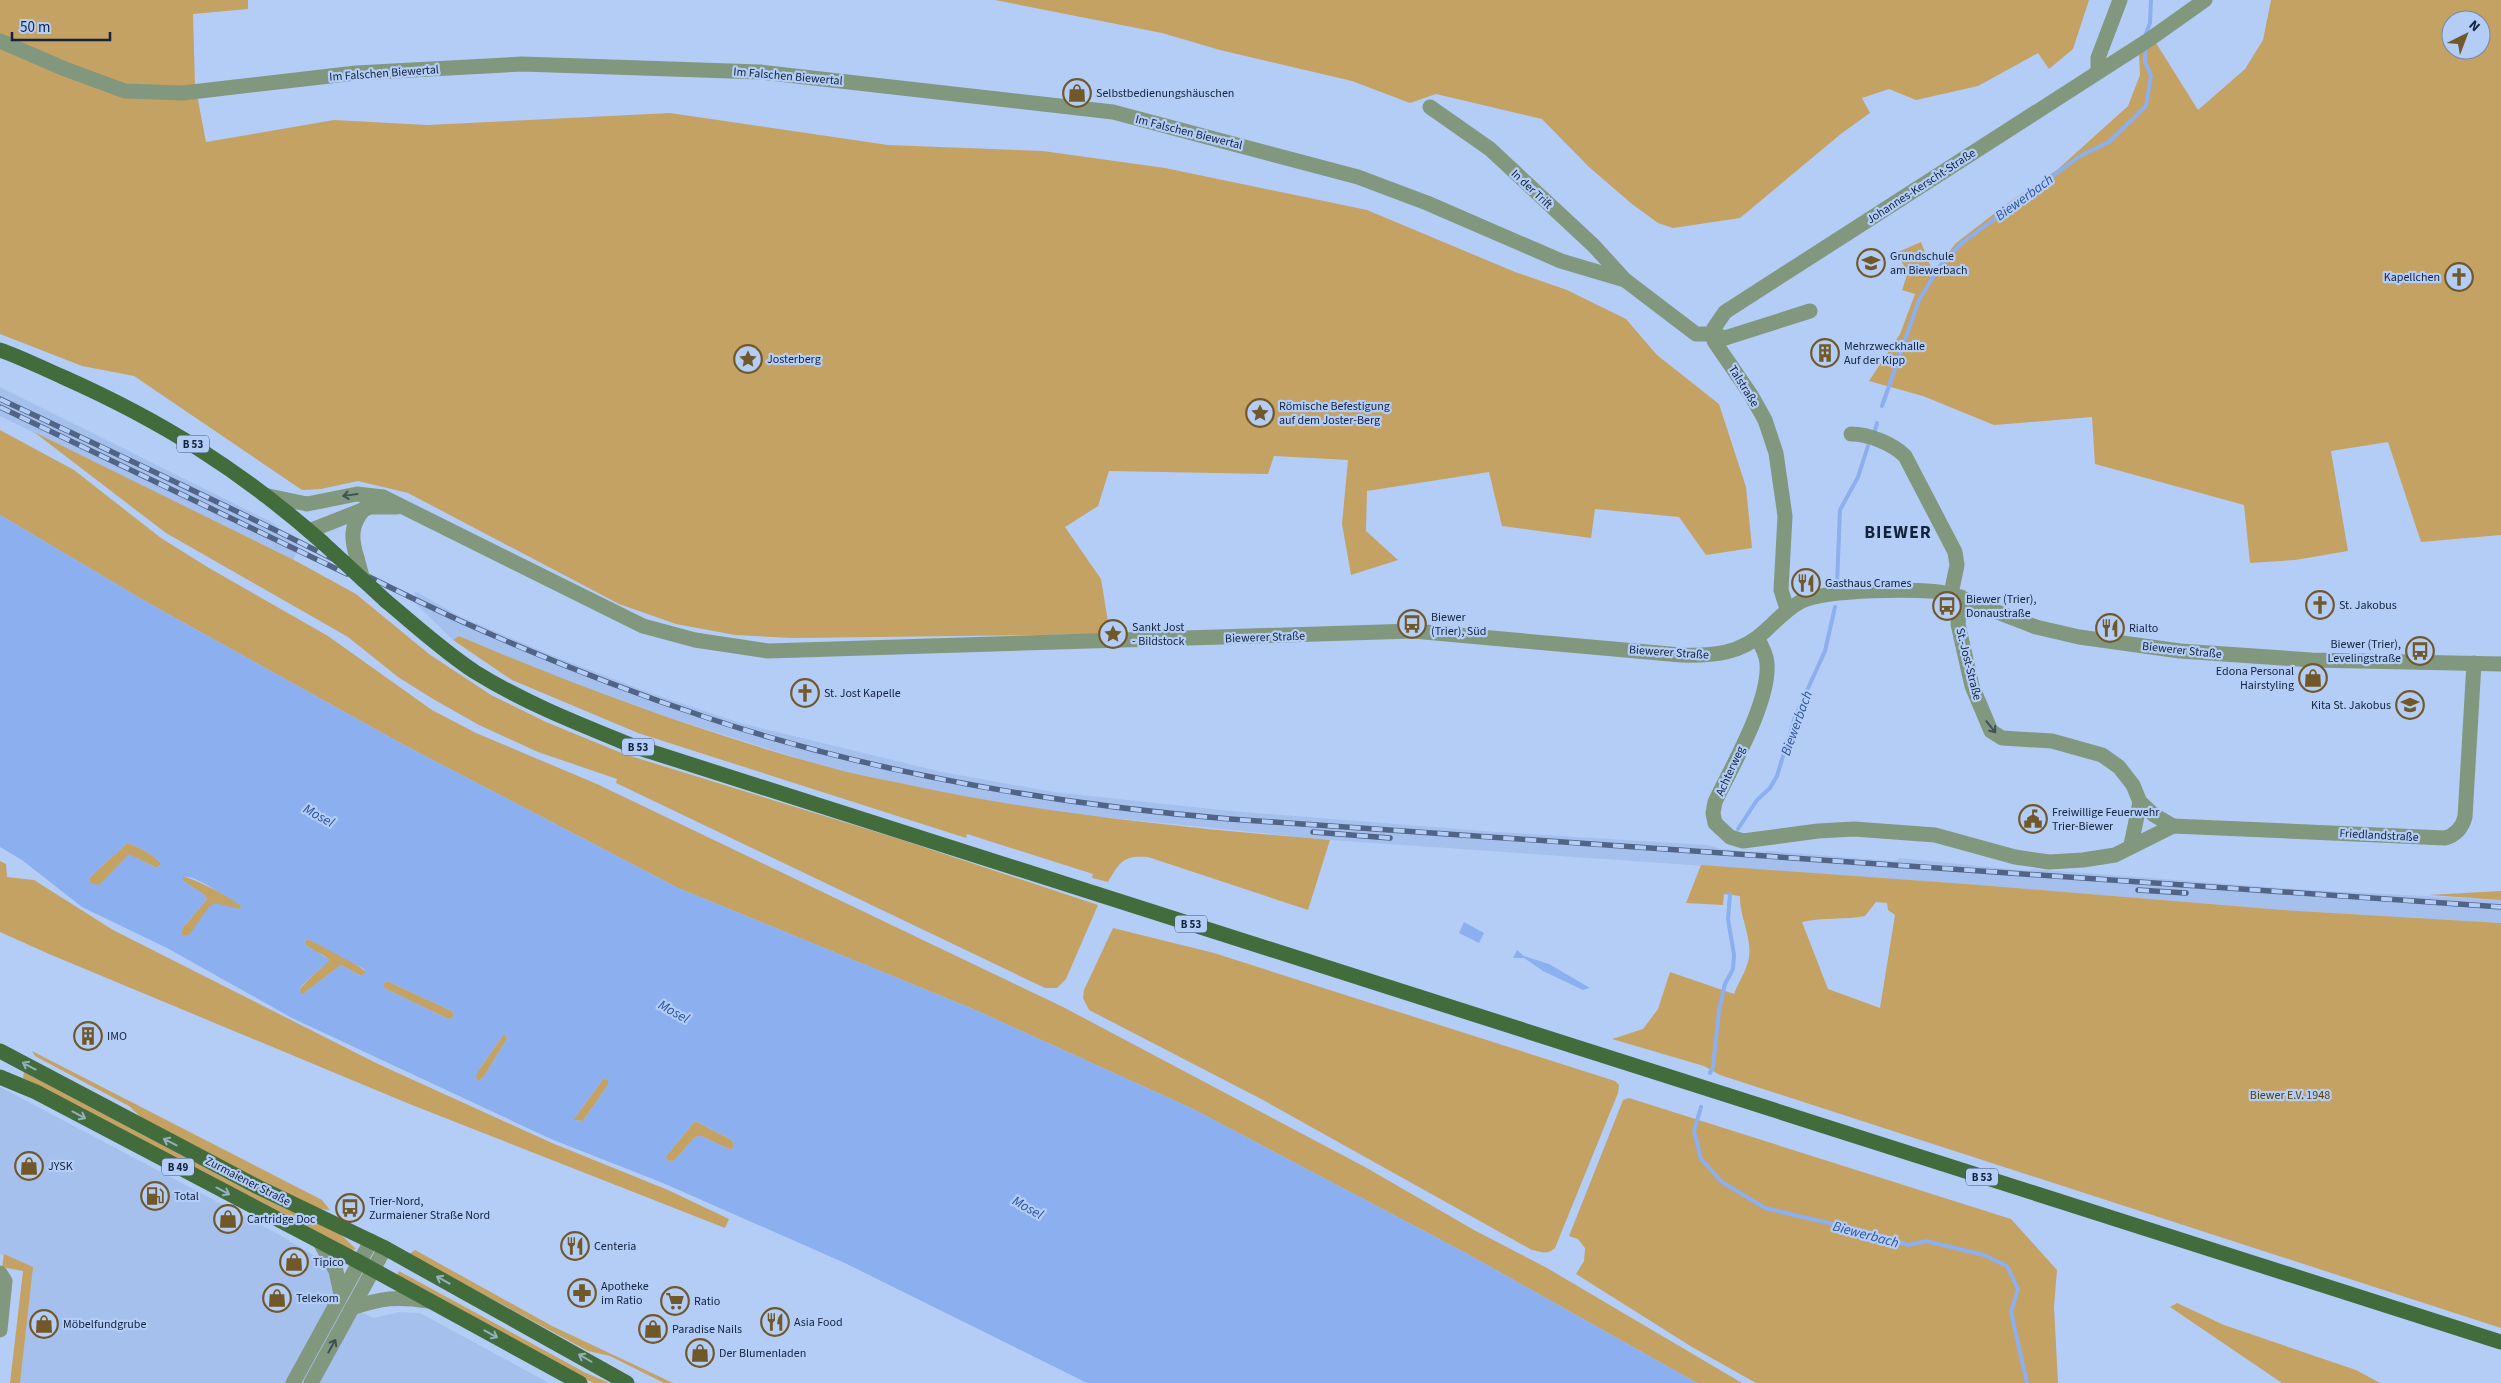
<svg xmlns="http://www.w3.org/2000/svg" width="2501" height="1383" font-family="'Source Sans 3',sans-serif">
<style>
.built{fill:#a6c0ed}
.green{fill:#c4a263;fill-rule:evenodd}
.water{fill:#8bafef;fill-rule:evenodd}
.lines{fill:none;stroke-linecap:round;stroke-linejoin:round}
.stream{stroke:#8bafef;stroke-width:4}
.minor{stroke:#82987e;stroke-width:15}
.major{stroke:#436c3d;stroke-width:15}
.rail-casing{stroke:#516485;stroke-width:5.5}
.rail{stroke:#b4cdf7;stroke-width:4;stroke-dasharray:11;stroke-linecap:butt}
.minor-bridge{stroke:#82987e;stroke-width:15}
.major-bridge{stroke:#436c3d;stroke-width:15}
.oneway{stroke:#3f5157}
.oneway2{stroke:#92b0bf}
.labels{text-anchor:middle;stroke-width:4.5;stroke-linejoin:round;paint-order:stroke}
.shield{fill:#b4cdf7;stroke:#435575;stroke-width:1}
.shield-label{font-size:11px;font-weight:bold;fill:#13223d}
.street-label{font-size:12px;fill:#13223d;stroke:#b4cdf7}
.poi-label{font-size:12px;fill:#13223d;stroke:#b4cdf7;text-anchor:start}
.park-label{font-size:12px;fill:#583e00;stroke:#b4cdf7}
.water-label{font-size:14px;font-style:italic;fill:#2c54a0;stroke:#b4cdf7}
.district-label{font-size:18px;font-weight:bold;letter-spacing:1px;fill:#13223d;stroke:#b4cdf7}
</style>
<rect width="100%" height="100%" fill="#b4cdf7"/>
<g class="built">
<path d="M0,387L273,523L298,545L294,560L0,416Z"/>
<path d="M415,591L461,617L556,657L650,693L740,723L942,772L1053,792L1231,811L1496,832L1707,845L1722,849L1753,852L1769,851L1894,861L1900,858L2030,871L2031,869L2309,890L2501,900V923L2283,910L1980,885L1330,840L1054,812L938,792L826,767L645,710L551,675L459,636L453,640L414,602Z"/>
<path d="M0,1087L278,1234L320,1259L352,1308L374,1318L399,1312L420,1313L549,1383H16L30,1266L0,1254Z"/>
</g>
<g class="green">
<path d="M0,0H248V9L193,14L195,84L206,142L334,120L427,125L670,113L888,145L1043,151L1165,168L1367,210L1515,272L1567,290L1626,319L1657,355L1719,404L1746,487L1752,548L1706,555L1679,517L1595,509L1591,538L1502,526L1489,472L1367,491L1366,531L1398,560L1351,575L1342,524L1348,460L1274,456L1268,474L1109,471L1098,506L1065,527L1101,579L1110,634L793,638L735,635L676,624L619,604L408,493L358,481L321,489L302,490L134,376L82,366L0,334Z"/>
<path d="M995,0H2089L2073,49L2049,69L2038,53L1978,86L1916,100L1889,89L1862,98L1870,113L1842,133L1740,218L1673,228L1658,223L1632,204L1589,167L1542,119L1436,94L1410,103L1352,81L1220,50L1162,33Z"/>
<path d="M2271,0H2501V535L2421,542L2388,442L2331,451L2348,551L2295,560L2250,563L2244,505L2095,464L2092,417L1994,425L1923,396L1869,381L1900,334L1915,294L1902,290L1908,272L1896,253L1921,242L1933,272L1956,243L2008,203L2057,170L2128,106L2140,75L2139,55L2156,43L2198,110L2245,69L2263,40ZM2451,20H2481V50H2451Z"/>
<path d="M0,430L74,470L161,538L209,568L328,636L432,710L476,733L597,784L1063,1007L1365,1167L1474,1230L1547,1268L1742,1383H1697L1462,1251L1193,1109L973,1009L678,888L404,745L150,604L0,515Z"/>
<path d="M34,432L294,560L356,594L429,654L491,695L546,722L624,754L899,839L1098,905L1066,979L1057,988H1045L616,783L617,779L538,752L479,725L433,699L398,677L348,637L166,533Z"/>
<path d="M459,636C578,687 700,732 825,766C849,773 875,778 900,783C1041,814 1186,828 1330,840L1308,910L1148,857C1123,855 1120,862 1108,882L1092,878L1093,874L967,834L966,838L638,733L512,680L453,640Z"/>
<path d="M127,843C134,844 158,857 161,864L157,868L129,855L99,886L89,883L90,877Z"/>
<path d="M0,861L6,864L7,877L34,880L113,930L376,1063L552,1143L668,1190L729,1219L725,1228L407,1103L49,954L0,932Z"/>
<path d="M1701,865L1980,885L2283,910L2501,923V1328L1720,1075L1704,1066L1612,1039L1643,1029L1658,1009L1670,972L1734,994C1738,983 1745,973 1748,962C1754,940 1739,917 1740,896L1724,894L1723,905L1686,903ZM1876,902L1887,903L1888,910L1895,915L1880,1008L1828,989L1802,922C1823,917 1844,920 1865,916Z"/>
<path d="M183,877C190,876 238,901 243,906L239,909L233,908L189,935H182L181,930L207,899L203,894L183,881Z"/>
<path d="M2501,891V900L2428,895Z"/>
<path d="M1113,928L1214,953L1615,1081L1619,1085L1618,1093L1555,1248C1548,1255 1541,1252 1532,1250L1263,1100L1089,1010L1083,998L1084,990Z"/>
<path d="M308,939L341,955L367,972L361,976L341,965L303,994L299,992L301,987L329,960C322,952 309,951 304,942Z"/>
<path d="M387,981L452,1011L454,1015L453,1018L448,1019L384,988L383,984Z"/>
<path d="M506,1034L507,1039L483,1078L478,1081L475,1077L478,1071L503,1035Z"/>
<path d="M32,1051L322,1200L330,1210L321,1209L302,1201L144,1120L129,1106L35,1056Z"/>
<path d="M24,1072L236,1184L339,1233L356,1249L351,1250L23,1078Z"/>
<path d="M604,1078L608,1080V1085L583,1121L573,1120Z"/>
<path d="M1629,1098L2011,1219L2057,1270L2054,1307L2058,1383H1756L1692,1347L1576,1274L1584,1261L1585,1248L1578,1239L1569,1236L1623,1100Z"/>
<path d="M695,1121L732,1140L734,1146L731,1150L701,1136L695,1137L673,1162L665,1159L667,1155Z"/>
<path d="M415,1250L552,1326L673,1383H664L610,1356L588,1351L409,1254Z"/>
<path d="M4,1254L33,1267L20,1383H10L23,1271L2,1267Z"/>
<path d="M399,1271L584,1372L609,1383H593L396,1277Z"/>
<path d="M2177,1303L2224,1325L2356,1370L2380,1383H2282L2170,1307Z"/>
</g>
<g class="water">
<path d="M0,515L150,604L404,745L678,888L973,1009L1193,1109L1462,1251L1697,1383H1087L847,1264L663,1183L551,1139L292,1018L167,948L82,907L22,860L0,847ZM127,843C134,844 158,857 161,864L157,868L129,854L99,885L90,883V877ZM183,877C187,877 191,877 195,879C201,881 240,904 242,907L239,909L215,903L209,907L189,935H182L181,930L207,899L203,894L183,881ZM308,939L364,969L366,972L361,976L341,965L303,994L299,991L301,986L330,960L307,946L304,942ZM387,981L452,1011L454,1015L453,1018L448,1019L384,988L383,984ZM506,1034L507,1039L483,1078L478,1081L476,1077L478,1071L503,1035ZM604,1078L608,1080V1085L583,1121L573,1120ZM695,1121L732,1140L734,1146L731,1150L701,1136L695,1137L673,1162L665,1159L667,1155Z"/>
<path d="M1464,922L1484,933L1479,943L1459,933Z"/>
<path d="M1517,950L1524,956L1549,964L1590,988L1583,990L1543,971L1524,958H1513Z"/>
</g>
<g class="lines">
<g class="stream">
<path d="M2145,37L2150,23L2151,0"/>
<path d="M1882,406L1919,300L1940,266L1962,243L2080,156L2109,142L2146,106L2151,76L2145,61V46"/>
<path d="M1874,434L1877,423"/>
<path d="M1837,584L1840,510L1858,477L1868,446"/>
<path d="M1738,829L1757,800L1770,788L1777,776L1795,717L1825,651L1835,607"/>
<path d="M1710,1073L1713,1067L1719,1010L1725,984L1733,969L1734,955L1728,919L1730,894"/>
<path d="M1701,1107L1694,1131L1701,1159L1722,1182L1765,1208L1875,1234L1908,1245L1926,1241L1984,1255L2007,1266L2018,1289L2011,1312L2027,1383"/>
</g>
<g class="minor">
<path d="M0,41L65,69L125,91L183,93L356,73L522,64L760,72L1113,112L1358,177L1427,203L1561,261L1625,280L1696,334H1714L1725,338L1810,311"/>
<path d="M2098,70V58L2120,0"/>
<path d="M1430,107L1490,149L1594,246L1625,280"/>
<path d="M1851,434C1869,434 1893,444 1905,456L1955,552L1957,565L1951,594"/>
<path d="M264,495L307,504L357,494L383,497L643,626L695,640L768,651L1413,631L1681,655C1713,656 1741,654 1765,631C1777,620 1787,609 1800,602C1825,589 1923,588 1951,594L2036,627L2079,637L2180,651L2312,660L2501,664"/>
<path d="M309,531L370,507H397"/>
<path d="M357,558C351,539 350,524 365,508"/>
<path d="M1961,597L1958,624L1972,686L1991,731L2002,738L2052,741L2102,755L2119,767L2133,785L2140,802L2154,815L2173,826"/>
<path d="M1787,609L1781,590L1785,516L1776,453L1765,420L1751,395L1714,341V328L1725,312L2150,39L2205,0"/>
<path d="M1757,638C1762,646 1766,653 1767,663C1770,702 1732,766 1715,802L1713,813L1715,823L1730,837L1743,841L1818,831L1854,829L1935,835L2015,857L2049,862L2083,860L2115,855L2173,826L2445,838C2456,835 2462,828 2465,817L2474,663"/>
<path d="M2131,845L2140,802"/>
<path d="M320,1242L336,1271L341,1294"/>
<path d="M0,1273L5,1281L0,1330"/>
<path d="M352,1308C381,1298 397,1296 428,1301"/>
<path d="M293,1383L371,1241"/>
<path d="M311,1383L385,1248"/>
</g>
<g class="major">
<path d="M0,350C21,357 42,368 63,377C162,421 240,470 322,542"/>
<path d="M386,601C415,625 443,651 475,672C525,703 579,724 633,746L2501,1342"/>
<path d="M0,1051L258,1187L385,1248L627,1383"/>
<path d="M0,1077L36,1092L359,1262L580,1383"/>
</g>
<defs>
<g id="rail">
<path d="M0,399C91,442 183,485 273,529C336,560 399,593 463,622C543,658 624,690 708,718C876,774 1054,804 1230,819L2501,907"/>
<path d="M0,407L347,574"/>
<path d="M1313,832L1390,838"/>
<path d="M2138,890L2186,893"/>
</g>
</defs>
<use href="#rail" class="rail-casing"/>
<use href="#rail" class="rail"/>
<path class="minor-bridge" d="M357,558L363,580"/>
<path class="major-bridge" d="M322,542L386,601"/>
</g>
<defs><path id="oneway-shaft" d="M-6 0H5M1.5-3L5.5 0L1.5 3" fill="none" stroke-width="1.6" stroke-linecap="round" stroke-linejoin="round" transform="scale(1.25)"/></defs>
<g class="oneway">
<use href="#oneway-shaft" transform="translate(350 495) rotate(172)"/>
<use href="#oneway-shaft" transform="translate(1991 727) rotate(51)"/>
<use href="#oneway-shaft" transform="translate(332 1346) rotate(-61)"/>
</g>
<g class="oneway2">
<use href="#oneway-shaft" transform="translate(29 1066) rotate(-152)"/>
<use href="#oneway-shaft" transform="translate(79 1115) rotate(28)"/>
<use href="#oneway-shaft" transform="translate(170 1142) rotate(-153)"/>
<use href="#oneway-shaft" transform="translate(223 1191) rotate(28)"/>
<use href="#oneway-shaft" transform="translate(443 1280) rotate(-151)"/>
<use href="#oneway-shaft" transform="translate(491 1334) rotate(29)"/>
<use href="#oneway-shaft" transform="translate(585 1358) rotate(-150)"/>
</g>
<defs>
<symbol id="shop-ring" viewBox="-11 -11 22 22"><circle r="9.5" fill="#b4cdf7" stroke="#715829" stroke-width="1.5"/><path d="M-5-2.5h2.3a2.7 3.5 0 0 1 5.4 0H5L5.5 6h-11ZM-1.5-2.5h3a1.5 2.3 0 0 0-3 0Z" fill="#715829"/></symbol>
<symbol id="school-ring" viewBox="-11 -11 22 22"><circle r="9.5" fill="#b4cdf7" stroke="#715829" stroke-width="1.5"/><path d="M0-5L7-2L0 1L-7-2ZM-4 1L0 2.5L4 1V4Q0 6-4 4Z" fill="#715829"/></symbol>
<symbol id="church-ring" viewBox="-11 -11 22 22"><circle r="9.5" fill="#b4cdf7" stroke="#715829" stroke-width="1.5"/><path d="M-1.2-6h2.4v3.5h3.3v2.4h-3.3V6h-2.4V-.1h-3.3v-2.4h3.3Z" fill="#715829"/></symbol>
<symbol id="building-ring" viewBox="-11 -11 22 22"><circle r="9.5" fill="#b4cdf7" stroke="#715829" stroke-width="1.5"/><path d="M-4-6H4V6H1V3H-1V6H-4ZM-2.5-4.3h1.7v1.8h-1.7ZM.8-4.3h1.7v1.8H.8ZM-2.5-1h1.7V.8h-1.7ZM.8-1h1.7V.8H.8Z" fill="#715829"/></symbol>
<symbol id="sight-ring" viewBox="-11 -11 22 22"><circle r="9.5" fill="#b4cdf7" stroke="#715829" stroke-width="1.5"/><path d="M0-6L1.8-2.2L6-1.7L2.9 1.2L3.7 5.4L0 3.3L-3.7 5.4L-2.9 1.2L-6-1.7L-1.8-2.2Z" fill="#715829"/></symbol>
<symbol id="restaurant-ring" viewBox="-11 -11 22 22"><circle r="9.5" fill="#b4cdf7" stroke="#715829" stroke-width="1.5"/><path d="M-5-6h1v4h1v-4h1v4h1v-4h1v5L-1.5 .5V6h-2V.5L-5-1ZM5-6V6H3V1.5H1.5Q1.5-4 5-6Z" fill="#715829"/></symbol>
<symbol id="bus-ring" viewBox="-11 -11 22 22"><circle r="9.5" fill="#b4cdf7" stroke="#715829" stroke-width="1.5"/><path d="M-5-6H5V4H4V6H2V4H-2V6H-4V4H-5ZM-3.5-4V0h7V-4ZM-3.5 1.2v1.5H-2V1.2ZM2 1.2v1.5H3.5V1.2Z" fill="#715829"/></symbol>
<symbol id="civic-ring" viewBox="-11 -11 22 22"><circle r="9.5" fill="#b4cdf7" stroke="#715829" stroke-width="1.5"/><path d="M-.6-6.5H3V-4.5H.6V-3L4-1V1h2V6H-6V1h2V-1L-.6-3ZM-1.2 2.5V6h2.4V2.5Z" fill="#715829"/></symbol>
<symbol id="fuel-ring" viewBox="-11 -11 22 22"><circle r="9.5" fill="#b4cdf7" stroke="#715829" stroke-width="1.5"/><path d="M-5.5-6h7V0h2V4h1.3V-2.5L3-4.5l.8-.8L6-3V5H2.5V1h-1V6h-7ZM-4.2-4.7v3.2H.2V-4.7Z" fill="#715829"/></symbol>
<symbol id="pharmacy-ring" viewBox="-11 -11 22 22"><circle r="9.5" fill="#b4cdf7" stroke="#715829" stroke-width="1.5"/><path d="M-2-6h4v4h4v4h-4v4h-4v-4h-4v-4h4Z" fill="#715829"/></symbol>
<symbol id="supermarket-ring" viewBox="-11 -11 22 22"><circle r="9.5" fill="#b4cdf7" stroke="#715829" stroke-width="1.5"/><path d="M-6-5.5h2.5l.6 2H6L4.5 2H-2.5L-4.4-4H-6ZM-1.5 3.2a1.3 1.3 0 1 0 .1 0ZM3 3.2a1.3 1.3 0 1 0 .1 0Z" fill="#715829"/></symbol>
</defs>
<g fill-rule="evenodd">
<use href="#shop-ring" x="1061" y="77" width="32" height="32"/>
<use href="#school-ring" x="1855" y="247" width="32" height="32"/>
<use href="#church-ring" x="2443" y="261" width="32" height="32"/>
<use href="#building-ring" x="1809" y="337" width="32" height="32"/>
<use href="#sight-ring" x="732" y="343" width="32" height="32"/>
<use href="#sight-ring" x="1244" y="397" width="32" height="32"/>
<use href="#restaurant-ring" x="1790" y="567" width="32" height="32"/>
<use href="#church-ring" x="2304" y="589" width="32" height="32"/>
<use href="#bus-ring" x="1931" y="590" width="32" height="32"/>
<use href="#bus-ring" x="1396" y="608" width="32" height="32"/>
<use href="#restaurant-ring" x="2094" y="612" width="32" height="32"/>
<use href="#sight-ring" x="1097" y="618" width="32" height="32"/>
<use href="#bus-ring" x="2404" y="635" width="32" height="32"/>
<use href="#shop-ring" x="2297" y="662" width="32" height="32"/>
<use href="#church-ring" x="789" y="677" width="32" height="32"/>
<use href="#school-ring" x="2394" y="689" width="32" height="32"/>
<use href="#civic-ring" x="2017" y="803" width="32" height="32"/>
<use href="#building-ring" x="72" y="1020" width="32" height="32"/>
<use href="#shop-ring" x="13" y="1150" width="32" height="32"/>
<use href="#fuel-ring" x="139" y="1180" width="32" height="32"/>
<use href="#bus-ring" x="334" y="1192" width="32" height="32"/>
<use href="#shop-ring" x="212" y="1203" width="32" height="32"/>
<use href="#restaurant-ring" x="559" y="1230" width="32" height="32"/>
<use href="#shop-ring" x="278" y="1246" width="32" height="32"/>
<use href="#pharmacy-ring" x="566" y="1277" width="32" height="32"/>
<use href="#shop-ring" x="261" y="1282" width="32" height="32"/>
<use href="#supermarket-ring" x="659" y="1285" width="32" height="32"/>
<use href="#restaurant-ring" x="759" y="1306" width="32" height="32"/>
<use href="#shop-ring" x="28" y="1308" width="32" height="32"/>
<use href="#shop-ring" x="637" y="1313" width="32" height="32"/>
<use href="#shop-ring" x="684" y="1337" width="32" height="32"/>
</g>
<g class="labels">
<g class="shield">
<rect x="177" y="435.5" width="32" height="17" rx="4"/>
<rect x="622" y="738.5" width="32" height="17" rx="4"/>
<rect x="1175" y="915.5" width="32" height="17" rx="4"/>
<rect x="162" y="1158.5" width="32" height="17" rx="4"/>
<rect x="1966" y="1168.5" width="32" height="17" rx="4"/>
</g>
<g class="shield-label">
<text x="193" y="448">B 53</text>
<text x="638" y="751">B 53</text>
<text x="1191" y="928">B 53</text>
<text x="178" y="1171">B 49</text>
<text x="1982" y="1181">B 53</text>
</g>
<g class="street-label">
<text transform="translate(384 73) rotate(-4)" y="4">Im Falschen Biewertal</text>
<text transform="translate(788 76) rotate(5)" y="4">Im Falschen Biewertal</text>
<text transform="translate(1189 132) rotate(14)" y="4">Im Falschen Biewertal</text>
<text transform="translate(1921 186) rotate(-33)" y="4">Johannes-Kerscht-Straße</text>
<text transform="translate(1532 189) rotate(43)" y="4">In der Trift</text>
<text transform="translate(1744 386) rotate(58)" y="4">Talstraße</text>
<text transform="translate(1265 637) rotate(-2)" y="4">Biewerer Straße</text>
<text transform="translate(2182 650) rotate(6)" y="4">Biewerer Straße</text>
<text transform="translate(1669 652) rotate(4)" y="4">Biewerer Straße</text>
<text transform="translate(1969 664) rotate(76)" y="4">St.-Jost-Straße</text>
<text transform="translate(1730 771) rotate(-65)" y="4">Achterweg</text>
<text transform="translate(2379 835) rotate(3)" y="4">Friedlandstraße</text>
<text transform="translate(248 1181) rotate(27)" y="4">Zurmaiener Straße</text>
</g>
<g class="poi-label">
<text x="1096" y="97">Selbstbedienungshäuschen</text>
<text x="1890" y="260">Grundschule<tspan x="1890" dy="14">am Biewerbach</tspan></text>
<text x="2440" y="281" text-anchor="end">Kapellchen</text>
<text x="1844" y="350">Mehrzweckhalle<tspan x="1844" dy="14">Auf der Kipp</tspan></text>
<text x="767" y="363">Josterberg</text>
<text x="1279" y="410">Römische Befestigung<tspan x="1279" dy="14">auf dem Joster-Berg</tspan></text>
<text x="1825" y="587">Gasthaus Crames</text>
<text x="1966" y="603">Biewer (Trier),<tspan x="1966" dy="14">Donaustraße</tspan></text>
<text x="2339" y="609">St. Jakobus</text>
<text x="1431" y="621">Biewer<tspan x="1431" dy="14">(Trier), Süd</tspan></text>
<text x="1132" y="631">Sankt Jost<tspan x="1132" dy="14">- Bildstock</tspan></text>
<text x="2129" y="632">Rialto</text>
<text x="2401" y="648" text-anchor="end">Biewer (Trier),<tspan x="2401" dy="14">Levelingstraße</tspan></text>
<text x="2294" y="675" text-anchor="end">Edona Personal<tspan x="2294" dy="14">Hairstyling</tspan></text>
<text x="824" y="697">St. Jost Kapelle</text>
<text x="2391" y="709" text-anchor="end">Kita St. Jakobus</text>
<text x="2052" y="816">Freiwillige Feuerwehr<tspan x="2052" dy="14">Trier-Biewer</tspan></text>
<text x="107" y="1040">IMO</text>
<text x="48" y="1170">JYSK</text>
<text x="174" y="1200">Total</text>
<text x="369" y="1205">Trier-Nord,<tspan x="369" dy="14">Zurmaiener Straße Nord</tspan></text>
<text x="247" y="1223">Cartridge Doc</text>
<text x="594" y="1250">Centeria</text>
<text x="313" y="1266">Tipico</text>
<text x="601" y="1290">Apotheke<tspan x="601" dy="14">im Ratio</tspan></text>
<text x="296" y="1302">Telekom</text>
<text x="694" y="1305">Ratio</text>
<text x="794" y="1326">Asia Food</text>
<text x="63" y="1328">Möbelfundgrube</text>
<text x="672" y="1333">Paradise Nails</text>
<text x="719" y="1357">Der Blumenladen</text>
</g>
<g class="park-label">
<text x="2290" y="1099">Biewer E.V. 1948</text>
</g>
<g class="water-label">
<text transform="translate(2024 197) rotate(-36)" y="5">Biewerbach</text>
<text transform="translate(1796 723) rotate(-70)" y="5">Biewerbach</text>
<text transform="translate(319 815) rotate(29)" y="5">Mosel</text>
<text transform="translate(674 1011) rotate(29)" y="5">Mosel</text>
<text transform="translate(1028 1207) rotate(29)" y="5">Mosel</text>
<text transform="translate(1866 1234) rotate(15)" y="5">Biewerbach</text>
</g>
<g class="district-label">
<text x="1898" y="538">BIEWER</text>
</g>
</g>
<g transform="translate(2466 35) rotate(42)"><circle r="24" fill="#b4cdf7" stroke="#7489ad"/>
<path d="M0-4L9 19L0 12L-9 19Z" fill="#715829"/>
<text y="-8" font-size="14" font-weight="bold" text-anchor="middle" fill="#13223d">N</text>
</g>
<path d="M12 32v8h98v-8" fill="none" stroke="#13223d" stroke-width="2.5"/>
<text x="20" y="32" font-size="15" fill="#13223d" stroke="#b4cdf7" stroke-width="4" paint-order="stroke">50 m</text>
</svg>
